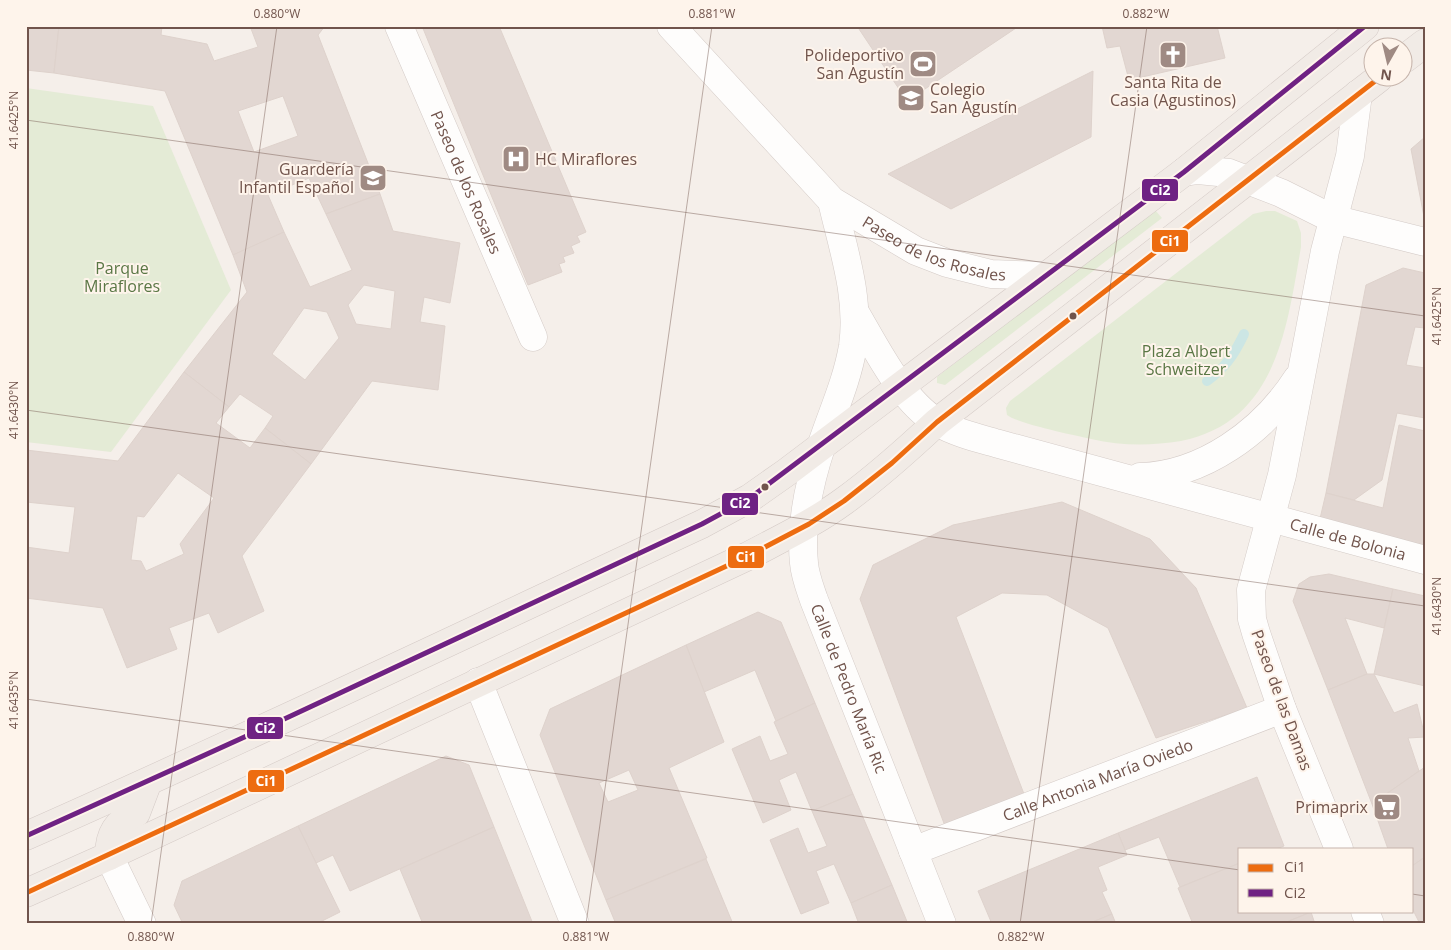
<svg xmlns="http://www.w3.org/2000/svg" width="1451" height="950" font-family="'Open Sans',sans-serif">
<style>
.green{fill:#e4ebd6}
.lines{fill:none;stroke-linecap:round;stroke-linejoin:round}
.stream{stroke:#cce6e4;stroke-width:10}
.building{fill:#e2d7d2;stroke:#ded2cc;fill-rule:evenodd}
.minor-casing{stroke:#d4cbc7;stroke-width:29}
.major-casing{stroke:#d4cac6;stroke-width:29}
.minor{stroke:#fefdfc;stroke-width:28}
.major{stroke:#f1ebe6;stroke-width:28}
.bus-1-casing{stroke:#fef4eb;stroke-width:9}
.bus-2-casing{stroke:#fef4eb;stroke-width:9}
.bus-1{stroke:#ed6c10;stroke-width:5}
.bus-2{stroke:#6f2283;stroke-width:5}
.ticks{fill:none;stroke:#71544c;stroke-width:1;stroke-opacity:0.45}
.bus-dot{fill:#71544c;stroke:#fef4eb;stroke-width:2}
.labels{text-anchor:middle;stroke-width:4;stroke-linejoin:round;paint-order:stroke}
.poi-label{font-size:16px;fill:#71544c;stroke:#fef4eb;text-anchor:end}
.street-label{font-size:16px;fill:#71544c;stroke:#fef4eb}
.park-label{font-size:16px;fill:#5a7745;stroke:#fef4eb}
.line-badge{stroke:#fef4eb;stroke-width:2}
.badge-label{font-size:14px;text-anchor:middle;font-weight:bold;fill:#fff}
.neatline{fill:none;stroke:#71544c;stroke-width:2}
.ticks-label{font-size:12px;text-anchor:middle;fill:#71544c}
</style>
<rect width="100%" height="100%" fill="#f5efea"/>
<g class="green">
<path d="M26,88L153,106L231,290L111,452L26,442Z"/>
<path d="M1154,209L1162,218L945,385L937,383V377Z"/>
<path d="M1266,211H1275L1297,221L1301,233V247C1287,327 1277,422 1181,441C1150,446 1122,446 1091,439C1073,435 1019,424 1007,415L1006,408L1010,401L1253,214Z"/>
</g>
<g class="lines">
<path class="stream" d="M1207,381C1225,368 1234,355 1244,334"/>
</g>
<g class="building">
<path d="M26,26H59L54,73L26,70Z"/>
<path d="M59,26H162L161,35L207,44L214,61L258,47L250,26H325L318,35L380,194L326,214L309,178L268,195L284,232L233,255L165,91L54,73ZM283,96L298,136L254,152L238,111Z"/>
<path d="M422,26H499L586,232L577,236L580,242L571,246L574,253L563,257L565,262L559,264L562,272L528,285Z"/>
<path d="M857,26H1019L907,101Z"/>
<path d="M1102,26H1217L1225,58L1129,80L1120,46L1107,48Z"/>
<path d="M1093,71L1091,137L951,209L888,174Z"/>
<path d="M1425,137V222L1411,149Z"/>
<path d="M380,194L393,231L460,243L450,303L424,297L420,322L445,326L438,390L372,381L311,464L265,428L273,416L240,394L229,407L184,372L247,292L233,255L284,232L310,287L352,270L326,214ZM364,285L395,291L391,329L356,324L348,305ZM304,308L327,312L339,338L305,380L272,354Z"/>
<path d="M1403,268L1425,273V328L1415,327L1406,365L1425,368V418L1397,413L1382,480L1354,500L1326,493L1366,285Z"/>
<path d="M184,372L229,407L216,423L250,448L265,428L311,464L242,556L264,611L218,633L209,613L169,628L177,649L127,668L103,608L26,598V547L69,553L75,507L26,502V450L118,461ZM178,473L214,498L180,544L184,554L146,571L141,561L131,560L137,516L144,517Z"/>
<path d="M1399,425L1425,431V552L1319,523L1326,493L1383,508Z"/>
<path d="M1062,502L1150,539L1196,588L1247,708L1156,738L1108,628L1047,595L1002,593L956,617L1024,794L945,826L860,599L873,565L953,525Z"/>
<path d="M1329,574L1393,589L1384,628L1345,618L1367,674L1328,690L1293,601L1299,584L1310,577Z"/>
<path d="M1393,589L1425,596V686L1374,674Z"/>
<path d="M758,612L781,622L815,703L776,721L755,670L704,692L686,645Z"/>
<path d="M686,645L724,742L669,768L707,858L606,900L540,735L550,709ZM629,770L638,790L608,802L599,783Z"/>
<path d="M1367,674H1374L1394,713L1417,704L1425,737L1408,738L1419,771L1372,804L1328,690Z"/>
<path d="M815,703L853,794L812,811L796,772L779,780L791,810L763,823L732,749L760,736L770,761L788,754L774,722Z"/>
<path d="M446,756L469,765L494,827L350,891L333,855L316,863L298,826Z"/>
<path d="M1425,767V857L1412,866V849H1388L1372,804Z"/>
<path d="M1257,777L1284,846L1276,849H1240V863L1180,887L1159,837L1125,850L1118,833Z"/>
<path d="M853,794L892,885L851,903L834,864L816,871L829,903L801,914L770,840L798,828L808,853L827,846L812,811Z"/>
<path d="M298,826L340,912L316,924H183L174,905L182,881Z"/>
<path d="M494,827L533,924H423L400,869Z"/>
<path d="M1118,833L1127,855L1098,867L1107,890L1102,892L1112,914L1088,924H992L978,891Z"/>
<path d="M1425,857V924H1420L1412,908V866Z"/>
<path d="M706,859L733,924H616L606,900Z"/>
<path d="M1240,863V911L1311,912L1282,924H1193L1178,888Z"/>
<path d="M892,885L908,924H859L851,903Z"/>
<path d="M1311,912L1315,924H1282Z"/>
<path d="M1112,914L1116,924H1088Z"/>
</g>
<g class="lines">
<defs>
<g id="minor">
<path id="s1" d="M399,26L533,337"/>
<path id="s2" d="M671,26L832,201L916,251L947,263L991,274L1045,276"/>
<path d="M1184,172L1198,170L1229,173L1281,193L1333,219L1425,242"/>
<path id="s3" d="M832,201C843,249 860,297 853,346C847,381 833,411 822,444C810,480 800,525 804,563C805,576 810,588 814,600L942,924"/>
<path id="s4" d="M856,314C876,348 902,401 937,422C956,433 978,438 999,444L1425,560"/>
<path d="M1140,477C1203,475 1263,432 1297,379"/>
<path d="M478,682L575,924"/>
<path d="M1339,849L1282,709L1256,633L1252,619L1251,590L1282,475L1325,251L1350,156L1358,94"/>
<path id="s5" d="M913,851L1282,709"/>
<path d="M109,856L142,924"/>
<path d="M1365,911L1370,924"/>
</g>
<g id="major">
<path d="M1404,59L1425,43"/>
<path d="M26,836C253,736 477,628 702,524L750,498L787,472L1184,172L1365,26"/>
<path d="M109,856C109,834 117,822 136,813L147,784"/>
<path d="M26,893L109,856L748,556C780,539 814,523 844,501C877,477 907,450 937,422L1379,78"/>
</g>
</defs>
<use href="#minor" class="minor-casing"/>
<use href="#major" class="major-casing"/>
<use href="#minor" class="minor"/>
<use href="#major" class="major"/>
<defs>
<path id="bus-1" d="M26,893L748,556L809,524L844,501L892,463L937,422L1379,78"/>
<path id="bus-2" d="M26,836L280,721L702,524L750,498L1184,172L1365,26"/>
</defs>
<use href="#bus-1" class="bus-1-casing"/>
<use href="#bus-2" class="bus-2-casing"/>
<use href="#bus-1" class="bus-1"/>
<use href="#bus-2" class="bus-2"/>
</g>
<path class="ticks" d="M1423,26H1425M26,120L1425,316M26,410L1425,606M26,699L1240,870M1412,894L1425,896M151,924L277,26M586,924L712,26M1020,924L1147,26"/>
<defs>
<symbol id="church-square" viewBox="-11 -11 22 22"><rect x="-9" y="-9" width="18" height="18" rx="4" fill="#9f8a83" stroke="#fef4eb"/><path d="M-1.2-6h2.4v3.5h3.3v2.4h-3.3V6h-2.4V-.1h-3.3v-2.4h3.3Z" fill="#fff"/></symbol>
<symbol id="stadium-square" viewBox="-11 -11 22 22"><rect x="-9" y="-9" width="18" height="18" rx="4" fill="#9f8a83" stroke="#fef4eb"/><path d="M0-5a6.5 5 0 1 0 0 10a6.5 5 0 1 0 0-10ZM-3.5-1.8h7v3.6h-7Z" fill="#fff"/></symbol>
<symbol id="school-square" viewBox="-11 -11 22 22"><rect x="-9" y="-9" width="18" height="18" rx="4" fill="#9f8a83" stroke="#fef4eb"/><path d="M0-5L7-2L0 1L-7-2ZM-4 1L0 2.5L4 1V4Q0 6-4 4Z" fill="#fff"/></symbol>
<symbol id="hospital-square" viewBox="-11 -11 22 22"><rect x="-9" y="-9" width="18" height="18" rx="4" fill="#9f8a83" stroke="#fef4eb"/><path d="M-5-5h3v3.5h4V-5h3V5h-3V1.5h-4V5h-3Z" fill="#fff"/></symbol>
<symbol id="supermarket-square" viewBox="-11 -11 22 22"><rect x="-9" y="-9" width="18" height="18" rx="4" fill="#9f8a83" stroke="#fef4eb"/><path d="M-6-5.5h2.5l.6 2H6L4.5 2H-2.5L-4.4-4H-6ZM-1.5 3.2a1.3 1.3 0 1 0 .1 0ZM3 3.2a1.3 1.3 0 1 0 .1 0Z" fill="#fff"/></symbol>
</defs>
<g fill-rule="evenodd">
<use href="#church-square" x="1157" y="39" width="32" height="32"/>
<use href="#stadium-square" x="907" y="48" width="32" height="32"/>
<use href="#school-square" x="895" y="82" width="32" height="32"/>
<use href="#hospital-square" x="500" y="143" width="32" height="32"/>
<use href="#school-square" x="357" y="162" width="32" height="32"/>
<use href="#supermarket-square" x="1371" y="791" width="32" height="32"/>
</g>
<g class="bus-dot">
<circle cx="1073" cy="316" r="4.5"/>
<circle cx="765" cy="487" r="4.5"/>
</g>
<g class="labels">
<g class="poi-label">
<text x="904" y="61">Polideportivo<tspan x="904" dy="18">San Agustín</tspan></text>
<text x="1173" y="88" text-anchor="middle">Santa Rita de<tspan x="1173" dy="18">Casia (Agustinos)</tspan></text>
<text x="930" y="95" text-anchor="start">Colegio<tspan x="930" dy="18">San Agustín</tspan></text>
<text x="535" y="165" text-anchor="start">HC Miraflores</text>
<text x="354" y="175">Guardería<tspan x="354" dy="18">Infantil Español</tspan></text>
<text x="1368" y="813">Primaprix</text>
</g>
<g class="street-label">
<text dy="6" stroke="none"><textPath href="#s1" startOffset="170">Paseo de los Rosales</textPath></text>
<text dy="6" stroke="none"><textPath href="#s2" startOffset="352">Paseo de los Rosales</textPath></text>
<text dy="6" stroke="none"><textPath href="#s4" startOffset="564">Calle de Bolonia</textPath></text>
<text dy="6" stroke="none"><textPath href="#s3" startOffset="505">Calle de Pedro María Ric</textPath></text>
<text transform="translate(1282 700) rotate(70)" y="6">Paseo de las Damas</text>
<text dy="6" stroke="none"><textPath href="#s5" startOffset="198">Calle Antonia María Oviedo</textPath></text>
</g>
<g class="park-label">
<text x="122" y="274">Parque<tspan x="122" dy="18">Miraflores</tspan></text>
<text x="1186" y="357">Plaza Albert<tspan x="1186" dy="18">Schweitzer</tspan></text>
</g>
</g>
<g class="line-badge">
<rect x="1141" y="178" width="38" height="24" rx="5" fill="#6f2283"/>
<rect x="1151" y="229" width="38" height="24" rx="5" fill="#ed6c10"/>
<rect x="721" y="492" width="38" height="24" rx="5" fill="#6f2283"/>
<rect x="727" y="545" width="38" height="24" rx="5" fill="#ed6c10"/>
<rect x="246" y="716" width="38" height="24" rx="5" fill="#6f2283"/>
<rect x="247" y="769" width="38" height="24" rx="5" fill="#ed6c10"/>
</g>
<g class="badge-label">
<text x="1160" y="195">Ci2</text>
<text x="1170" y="246">Ci1</text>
<text x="740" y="508">Ci2</text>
<text x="746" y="562">Ci1</text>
<text x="265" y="733">Ci2</text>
<text x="266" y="786">Ci1</text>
</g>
<rect width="1451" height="950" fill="none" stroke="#fef4eb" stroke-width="55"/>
<rect x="1238" y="848" width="175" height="65" fill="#fef4eb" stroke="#c6b4ab"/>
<rect x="1248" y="864" width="25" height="8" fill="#ed6c10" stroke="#c6b4ab"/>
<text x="1284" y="872" font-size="15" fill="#71544c">Ci1</text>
<rect x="1248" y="889" width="25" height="8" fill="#6f2283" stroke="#c6b4ab"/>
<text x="1284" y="898" font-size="15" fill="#71544c">Ci2</text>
<g transform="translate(1388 62) rotate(188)"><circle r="24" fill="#fef4eb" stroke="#c6b4ab"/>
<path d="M0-4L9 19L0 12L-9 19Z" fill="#9f8a83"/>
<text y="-8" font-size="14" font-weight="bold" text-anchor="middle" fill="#71544c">N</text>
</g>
<rect x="28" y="28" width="1396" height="894" class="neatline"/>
<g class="ticks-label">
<text x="277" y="18">0.880°W</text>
<text x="712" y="18">0.881°W</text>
<text x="1146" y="18">0.882°W</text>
<text transform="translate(14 120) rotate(-90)" y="4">41.6425°N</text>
<text transform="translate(1437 316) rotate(-90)" y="4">41.6425°N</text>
<text transform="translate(14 410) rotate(-90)" y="4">41.6430°N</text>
<text transform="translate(1437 606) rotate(-90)" y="4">41.6430°N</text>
<text transform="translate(14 700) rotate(-90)" y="4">41.6435°N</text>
<text x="151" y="941">0.880°W</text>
<text x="586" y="941">0.881°W</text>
<text x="1021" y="941">0.882°W</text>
</g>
</svg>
